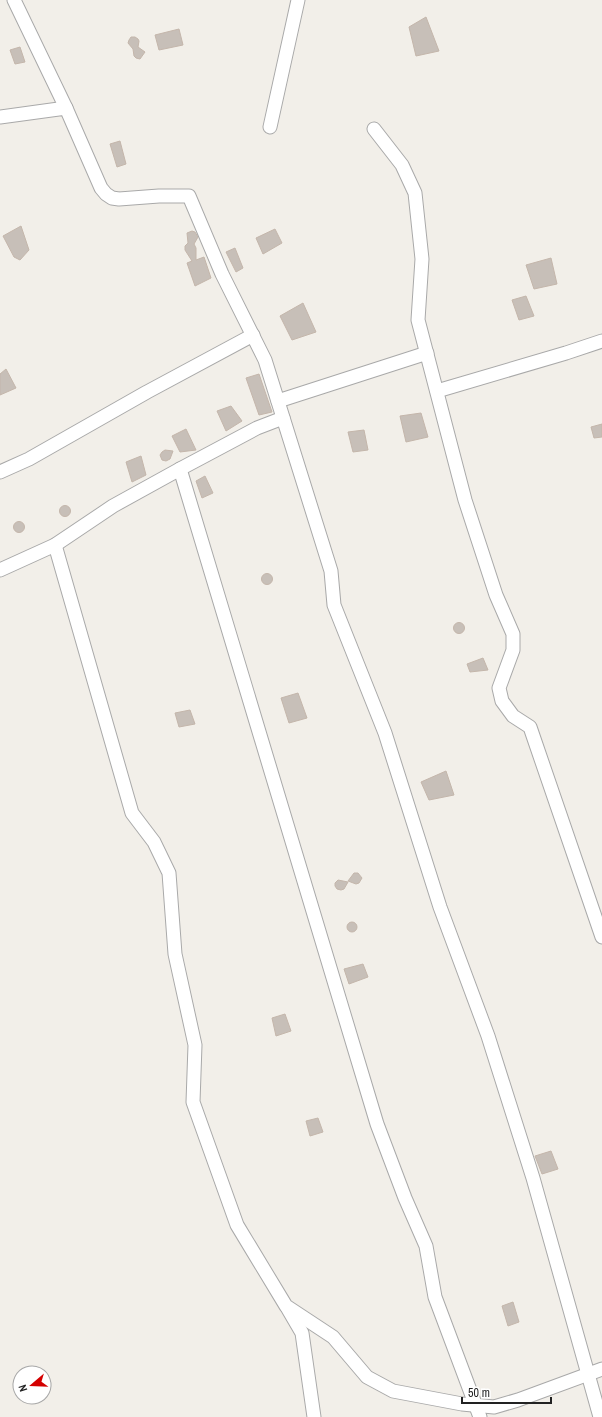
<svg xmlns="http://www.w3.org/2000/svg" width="602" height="1417" font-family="'Archivo Narrow',sans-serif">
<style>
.building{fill:#c7bfb8;stroke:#c4b6ab}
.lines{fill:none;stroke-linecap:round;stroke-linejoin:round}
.minor-casing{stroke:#a9a9a9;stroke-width:15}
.minor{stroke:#fff;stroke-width:13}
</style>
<rect width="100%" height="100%" fill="#f2efe9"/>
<g class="building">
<path d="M426,17L439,51L416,56L409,27Z"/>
<path d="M179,29L183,45L159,50L155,35Z"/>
<path d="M131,37H135L138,39L139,41L138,47L145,52L140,59L136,58L134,56L133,49L128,43L129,40Z"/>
<path d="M20,47L25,62L15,64L10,50Z"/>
<path d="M120,141L126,164L117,167L110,144Z"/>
<path d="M21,226L29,250L20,260L14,257L3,236Z"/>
<path d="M275,229L282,243L263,254L256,238Z"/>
<path d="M192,231L195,232L198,237L194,244L196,248V260L204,257L211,278L195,286L187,263L192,261L185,250V246L188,243L187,233Z"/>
<path d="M235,248L243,268L236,272L226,252Z"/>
<path d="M551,258L557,284L534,289L526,265Z"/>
<path d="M526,296L534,316L519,320L512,300Z"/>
<path d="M303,303L316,332L292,340L280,316Z"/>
<path d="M6,369L16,388L0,395V374Z"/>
<path d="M259,374L272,412L259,415L246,378Z"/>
<path d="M231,406L242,421L226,431L217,411Z"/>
<path d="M421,413L428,437L406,442L400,416Z"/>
<path d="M602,424V437L594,438L591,427Z"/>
<path d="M186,429L196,450L180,452L172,436Z"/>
<path d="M364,430L368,450L353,452L348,432Z"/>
<path d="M165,450L173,451L170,459L166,461L162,460L160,455L162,452Z"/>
<path d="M141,456L146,475L132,482L126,462Z"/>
<path d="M205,476L213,493L202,498L196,481Z"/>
<circle cx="65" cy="511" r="5.5"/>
<circle cx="19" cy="527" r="5.5"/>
<circle cx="267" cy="579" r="5.5"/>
<circle cx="459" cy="628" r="5.5"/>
<path d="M483,658L488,670L470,672L467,664Z"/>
<path d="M298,693L307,718L289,723L281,698Z"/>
<path d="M190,710L195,724L179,727L175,713Z"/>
<path d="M446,771L454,795L429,800L421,782Z"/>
<path d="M354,873H358L362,878L359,883L356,884L348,881Z"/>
<path d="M338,880L348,882L344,889L341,890L337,889L335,886V883Z"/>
<circle cx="352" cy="927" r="5"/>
<path d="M363,964L368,977L349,984L344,969Z"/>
<path d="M285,1014L291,1031L276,1036L272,1018Z"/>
<path d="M318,1118L323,1132L310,1136L306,1121Z"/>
<path d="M551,1151L558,1169L542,1174L535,1156Z"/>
<path d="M513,1302L519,1322L508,1326L502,1306Z"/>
</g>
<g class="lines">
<defs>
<g id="minor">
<path d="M14,0L66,108"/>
<path d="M0,117L66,108L101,188L106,194L112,198L119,199L159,196H189L222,274L265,360L331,571L334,605L385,733L440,907L488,1036L533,1178L600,1417"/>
<path d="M270,127L298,0"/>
<path d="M374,129L402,165L415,193L422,259L418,320L465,500L496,595L513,634V650L499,688L502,701L513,716L530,727L602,937"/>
<path d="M437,391L566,353L602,341"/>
<path d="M278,401L427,353"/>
<path d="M180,469L377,1124L405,1198L426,1246L435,1297L480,1417"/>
<path d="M0,472L29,459L147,392L253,335"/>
<path d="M55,545L132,813L154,842L169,873L175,954L195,1045L193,1102L237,1225L286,1306L333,1337L367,1377L393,1391L462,1404L494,1407L518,1400L602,1369"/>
<path d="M0,570L55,545L113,506L180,469L257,428L283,418"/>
<path d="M288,1309L302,1333L314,1417"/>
</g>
</defs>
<use href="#minor" class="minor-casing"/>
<use href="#minor" class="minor"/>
</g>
<g transform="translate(32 1385) rotate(251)"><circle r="19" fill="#ffffff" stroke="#a7a7a7"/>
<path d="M0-3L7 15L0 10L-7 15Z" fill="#d40000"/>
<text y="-6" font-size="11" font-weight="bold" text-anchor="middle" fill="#222222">N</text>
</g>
<path d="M462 1397v6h89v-6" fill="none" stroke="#222222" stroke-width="2"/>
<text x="468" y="1397" font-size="12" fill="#222222" stroke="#ffffff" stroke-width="3" paint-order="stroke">50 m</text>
</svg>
